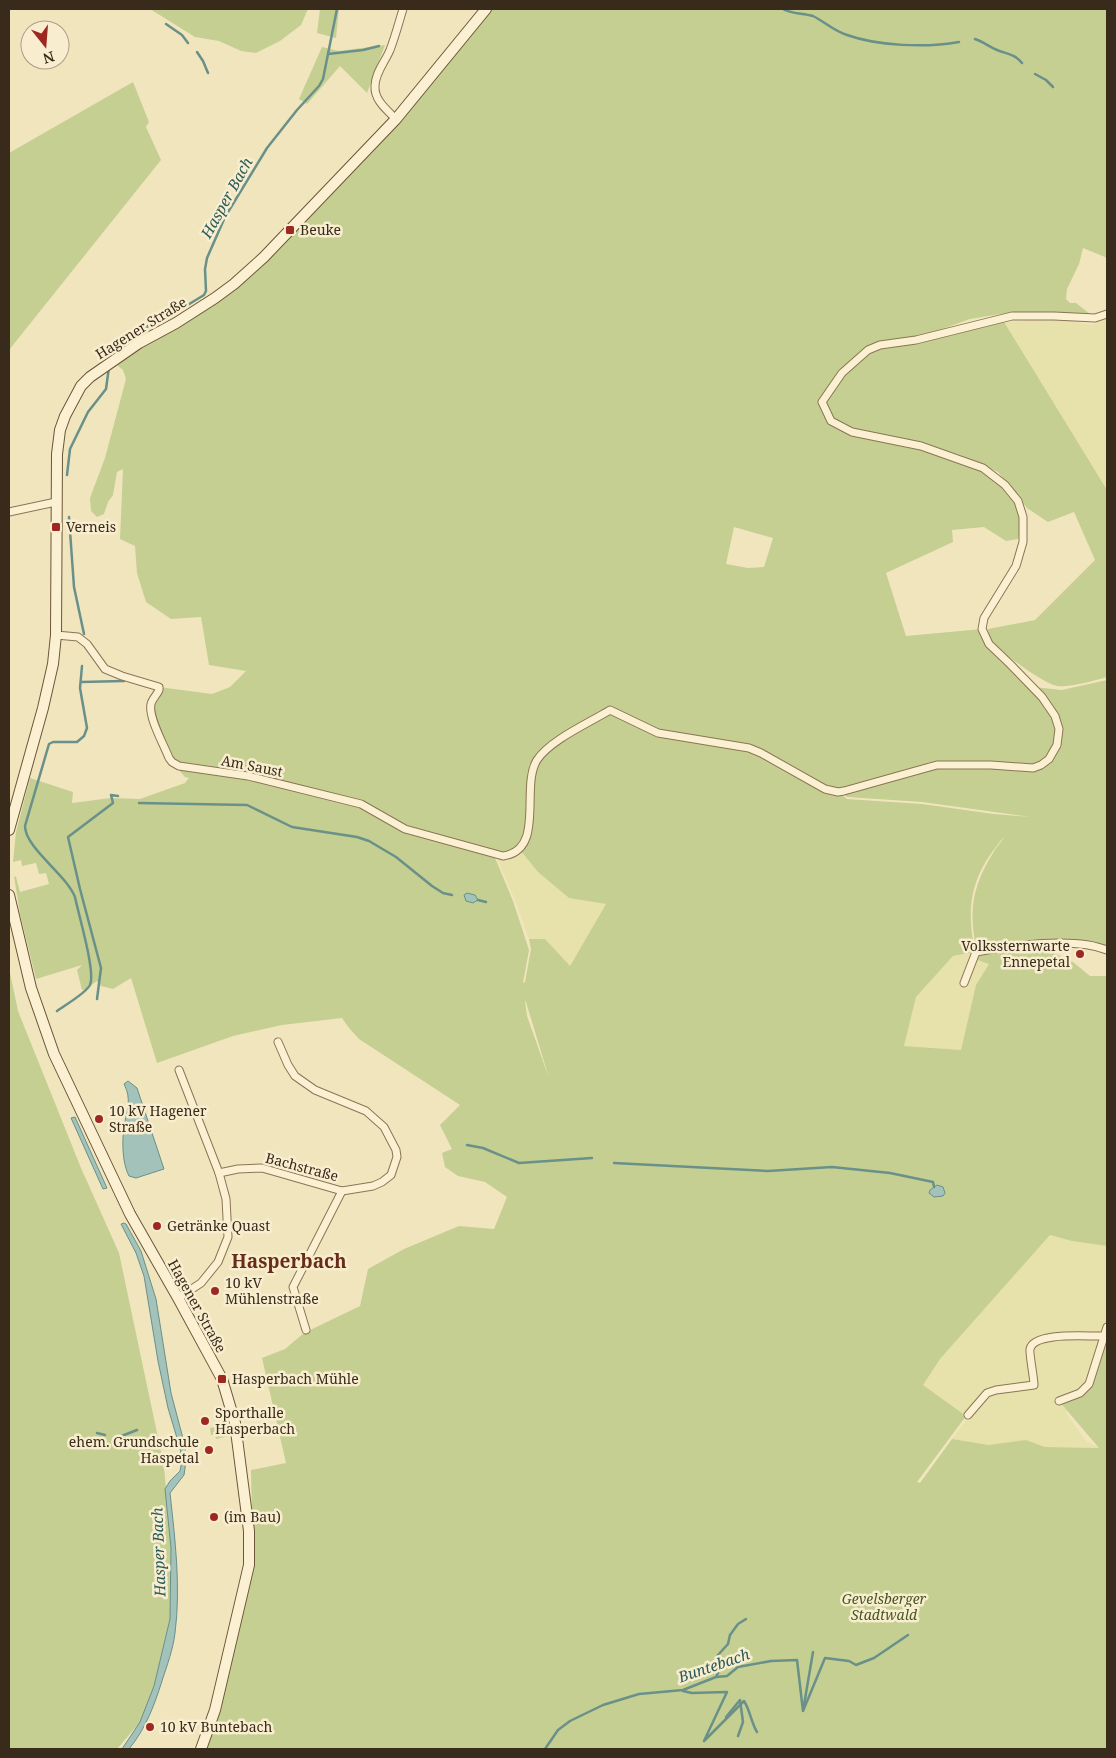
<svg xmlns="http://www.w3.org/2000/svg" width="1116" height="1758" font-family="'Noto Serif',serif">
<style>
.farmland{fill:#e7e1ab}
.green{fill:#c5cf92;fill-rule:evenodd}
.water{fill:#a2c2ba;stroke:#699089}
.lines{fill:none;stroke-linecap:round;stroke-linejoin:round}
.stream{stroke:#699089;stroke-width:2.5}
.minor-casing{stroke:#8a7556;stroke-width:9}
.secondary-casing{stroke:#6c5539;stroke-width:12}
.minor{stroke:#fbf1d2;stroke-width:7}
.secondary{stroke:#fbf1d2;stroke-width:10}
.poi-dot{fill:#9d2822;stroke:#f8eecf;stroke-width:2}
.labels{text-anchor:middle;stroke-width:5;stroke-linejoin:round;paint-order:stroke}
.poi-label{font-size:14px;fill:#392b1b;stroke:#f8eecf;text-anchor:start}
.street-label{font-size:14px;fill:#392b1b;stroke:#f8eecf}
.park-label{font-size:14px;font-style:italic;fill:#465721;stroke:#f8eecf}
.water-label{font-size:15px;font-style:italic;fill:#2a5a59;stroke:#f8eecf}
.district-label{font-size:19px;font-weight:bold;fill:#682d18;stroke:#f8eecf}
</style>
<rect width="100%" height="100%" fill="#f1e5be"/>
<g class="farmland">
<path d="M1107,318V490L1004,322L1058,319L1092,325Z"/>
<path d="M520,850L538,872L569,898L606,904L569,967L545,939H529L515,900L495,854Z"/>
<path d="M973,952L990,963L976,985L961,1050L904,1046L916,997L953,956Z"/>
<path d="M1050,1235L1072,1241L1107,1246V1320L1088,1384L1080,1391L1066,1413L1086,1441L1100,1448L1045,1447L1026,1440L990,1445L952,1439L968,1418L923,1385L940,1359Z"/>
</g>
<g class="green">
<path d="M150,9H308L301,25L280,41L256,53L241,51L219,41L195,37Z"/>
<path d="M320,9H339L336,38L317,33Z"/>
<path d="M485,9H1107V260L1105,257L1083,248L1079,264L1067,289L1066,299L1070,303H1076L1090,314L1085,321L1079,322L1071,314L1021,312L1001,314L970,319L923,336L881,344L884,349L936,339L1004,322L1107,490V677C1098,680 1066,688 1057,686C1042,683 1002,652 989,641L988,629L1035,620L1095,560L1074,512L1048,522L1027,508L998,472L960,455L919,442L853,430L832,418L826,401H822V403L830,421L852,433L920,447L982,470L1004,486L1017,502L1022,517V523L1018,539L1006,541L984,527L952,530L953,542L886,573L906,636L982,629L989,646L1010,664L1041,698L1053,716L1058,729V738L1049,758L1041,765L1026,768L992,764L961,763L938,764L870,783V785C899,777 927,768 956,765C971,764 987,765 1002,767C1012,768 1023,771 1032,769C1042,768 1048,762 1053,754C1069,728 1050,706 1033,687L1062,690L1107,680V948C1071,934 1015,945 977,951C968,912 972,887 993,853C996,847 1002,842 1004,837C972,874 965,904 975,952L953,956L916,997L904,1046L961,1050L976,985L989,964L975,959L978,953L1039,946L1073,962L1090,976H1107V1246L1072,1241L1050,1235L940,1359L923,1385L966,1416L917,1482L920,1483L952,1439L989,1445L1026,1440L1045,1447L1099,1448L1059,1401L1080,1393L1090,1385L1107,1330V1749H202L216,1721L253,1565L251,1470L286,1463L262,1358L285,1349L304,1333L360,1306L368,1269L404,1249L459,1226L494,1229L507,1197L485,1182L458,1176L445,1167L442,1153L452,1149L440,1125L460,1105L359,1039L349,1028L342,1018L282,1025L233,1036L157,1063L131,978L113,989L101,986L97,981L86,989L82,990L77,970L82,965L36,979L20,914L14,876L16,877L20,892L49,884L46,873L39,874L36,863L22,866L21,860L13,862L16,832L30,778L73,792L72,803L111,798L140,799L185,783L189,778L185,777C180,771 174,765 170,759C164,750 150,717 150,707C150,699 159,695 159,687L212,694L230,687L246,671L209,665L201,617L171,619L146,602L137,573L135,546L120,539L123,469L117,472L113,495L108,502L104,514L97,517L91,511L90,498L105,458L126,379L123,370L118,366L117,357L215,299L264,258L396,119ZM734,527L773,538L764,567L748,568L726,564ZM694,739L749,748L761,753L825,789L839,791L847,797L922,802L1030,817L994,814L922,804L847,799L839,793L825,791L759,754ZM532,774L528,836L520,850L538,872L569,898L606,904L570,966L545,939H529L531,949L525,982L523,983L529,950L513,901L493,853L445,842L405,830L361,805L276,784L361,803L405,829L504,855C516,852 522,847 527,835ZM525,1001L526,1002L549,1078L527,1016Z"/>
<path d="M385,45L367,93L340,66L307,104L299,99L322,47L339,51Z"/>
<path d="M133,82L149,122L146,127L161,160L9,350V153Z"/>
<path d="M9,968L18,1011L81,1168L119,1253L164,1466L171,1548L170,1619L154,1686L140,1722L117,1749H9Z"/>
<path d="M227,1425L229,1436L216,1439L215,1435H211L210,1428Z"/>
</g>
<g class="water">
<path d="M467,893L475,895L478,900L473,903L466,901L464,895Z"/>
<path d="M128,1081L137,1088L164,1169L136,1178L129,1176C122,1163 122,1141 124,1126C127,1111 132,1099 124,1084Z"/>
<path d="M75,1117L107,1188L103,1189L71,1118Z"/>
<path d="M937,1185L943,1187L945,1193L943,1196L934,1197L929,1193L930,1190Z"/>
<path d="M124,1223L126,1224L141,1251L156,1299L171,1393L185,1446L186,1461L184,1475L170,1493C175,1539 181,1587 175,1633C173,1650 167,1665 162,1681C154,1706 146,1728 129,1749H122L140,1722L154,1686L170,1619L171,1548L165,1489L170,1481L180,1471L182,1460L180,1448L168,1408L158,1361L144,1276L136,1253L121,1224Z"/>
</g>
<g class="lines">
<g class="stream">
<path d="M783,9C791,14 803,13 813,16C825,22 834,31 847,35C878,46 926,48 959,42"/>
<path d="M166,24L182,35L188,43"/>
<path d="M975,39C984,42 989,47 997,50C1007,54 1015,54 1022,63"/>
<path d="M197,52L203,61L208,73"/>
<path d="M328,54L363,50L379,46"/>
<path d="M1035,74L1046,80L1053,87"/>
<path d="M111,359L112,351L117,343L131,334L168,317L204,295L206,291L205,269L207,258L225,217L267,148L297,110L319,86L323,79L337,9"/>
<path d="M67,475L70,449L88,412L106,389L109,367"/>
<path d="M69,517L74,587L84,634"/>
<path d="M81,682L124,681"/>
<path d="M139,803L247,805L292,827L357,837L369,841L396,857L432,886L443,893L452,895"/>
<path d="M478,900L486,902"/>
<path d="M97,999L101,968L80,889L68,837L113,803L111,795L118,796"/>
<path d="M57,1011C65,1005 85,994 90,985C96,972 78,913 75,897C66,874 25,848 25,826L49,744L53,742H77L84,736L87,728L80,688L82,666"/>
<path d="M467,1145L483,1148L519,1163L592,1158"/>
<path d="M614,1163L768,1171L832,1167L890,1173L933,1182L934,1187"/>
<path d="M97,1433L105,1435"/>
<path d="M119,1437L137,1430"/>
<path d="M716,1677L718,1673L716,1661L718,1655L728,1644L730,1635L738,1624L746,1619"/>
<path d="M683,1691L692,1693L727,1692L704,1741L744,1701C750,1710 751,1722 757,1732"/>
<path d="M804,1705L813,1652"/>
<path d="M726,1717L740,1700L743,1722L738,1736"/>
<path d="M545,1749L558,1730L570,1721L603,1705L639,1694L683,1690L716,1677L727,1676L738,1667L771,1661L797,1660L803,1711L825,1658L849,1661L856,1665L874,1658L908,1635"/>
</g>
<defs>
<g id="minor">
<path d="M396,119C387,110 374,100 375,86C375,73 385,62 390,50C395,37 399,22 403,9"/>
<path d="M9,512L56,502"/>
<path d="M56,635L78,637L87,644L105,669L122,676L159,687V690C157,695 152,699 151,704C148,717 164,745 169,758L172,762L179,766L248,776L361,804L405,829L503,856C546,850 520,787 537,760C550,740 589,723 610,710L658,733L749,748L761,753L825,789L838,792L844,791L937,765H991L1033,768L1041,765L1049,759L1057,745L1059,729L1055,716L1042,697L1010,664L989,644L982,629L984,618L1016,566L1023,542V517L1018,501L1005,485L983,468L921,446L852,432L831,421L822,402L842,373L868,350L880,345L916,340L1012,316H1054L1095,318L1107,314"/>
<path d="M964,983L976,952C1012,946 1073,936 1107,950"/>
<path d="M219,1173L238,1169L262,1168L342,1191L373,1186L382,1182L391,1175L397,1157L396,1150L384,1127L366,1111L315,1090L295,1076L288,1065L278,1042"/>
<path d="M178,1298L201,1283L218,1262L228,1237L226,1199L219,1173L179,1070"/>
<path d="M306,1330L293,1287L342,1191"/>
<path d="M1059,1401L1080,1393L1089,1384L1107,1327"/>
<path d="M968,1415L987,1393L996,1390L1034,1385C1034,1378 1029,1353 1030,1349C1034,1331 1090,1337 1105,1336"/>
</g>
<g id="secondary">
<path d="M9,830L43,708L53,664L56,635L57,454L60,430L65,416L81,386L90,377L139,343L176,323L215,298L234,284L264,257L396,119L486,9"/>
<path d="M9,895L31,988L54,1054L130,1214L178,1298L222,1379L235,1423L249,1531V1565L215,1710L201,1749"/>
</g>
</defs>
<use href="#minor" class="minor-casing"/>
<use href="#secondary" class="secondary-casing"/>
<use href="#minor" class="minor"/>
<use href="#secondary" class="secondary"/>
</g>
<g class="poi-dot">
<rect x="285" y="225" width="10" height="10" rx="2.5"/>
<rect x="51" y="522" width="10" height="10" rx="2.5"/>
<circle cx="1080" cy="954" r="5"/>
<circle cx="99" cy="1119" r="5"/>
<circle cx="157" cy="1226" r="5"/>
<circle cx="215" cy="1291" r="5"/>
<rect x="217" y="1374" width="10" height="10" rx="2.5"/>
<circle cx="205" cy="1421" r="5"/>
<circle cx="209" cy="1450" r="5"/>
<circle cx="214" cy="1517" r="5"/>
<circle cx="150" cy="1727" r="5"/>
</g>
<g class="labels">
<g class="poi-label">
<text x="300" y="235">Beuke</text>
<text x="66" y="532">Verneis</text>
<text x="1070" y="951" text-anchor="end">Volkssternwarte<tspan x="1070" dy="16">Ennepetal</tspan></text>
<text x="109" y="1116">10 kV Hagener<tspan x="109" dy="16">Straße</tspan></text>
<text x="167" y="1231">Getränke Quast</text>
<text x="225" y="1288">10 kV<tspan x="225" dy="16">Mühlenstraße</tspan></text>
<text x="232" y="1384">Hasperbach Mühle</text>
<text x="215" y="1418">Sporthalle<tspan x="215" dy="16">Hasperbach</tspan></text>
<text x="199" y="1447" text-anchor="end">ehem. Grundschule<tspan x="199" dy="16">Haspetal</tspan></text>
<text x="224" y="1522">(im Bau)</text>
<text x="160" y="1732">10 kV Buntebach</text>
</g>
<g class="street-label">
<text transform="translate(141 328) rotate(-32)" y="5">Hagener Straße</text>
<text transform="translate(252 766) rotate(11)" y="5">Am Saust</text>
<text transform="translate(302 1167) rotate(15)" y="5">Bachstraße</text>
<text transform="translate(197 1306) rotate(61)" y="5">Hagener Straße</text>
</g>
<g class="park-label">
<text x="884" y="1604">Gevelsberger<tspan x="884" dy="16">Stadtwald</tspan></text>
</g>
<g class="water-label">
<text transform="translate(227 198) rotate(-61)" y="5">Hasper Bach</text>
<text transform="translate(159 1552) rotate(-92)" y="5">Hasper Bach</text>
<text transform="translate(714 1666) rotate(-19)" y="5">Buntebach</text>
</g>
<g class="district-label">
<text x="289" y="1268">Hasperbach</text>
</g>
</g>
<rect width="1116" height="1758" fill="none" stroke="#392b1b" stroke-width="20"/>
<g transform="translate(45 45) rotate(163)"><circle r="24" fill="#f8eecf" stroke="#aca087"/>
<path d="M0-4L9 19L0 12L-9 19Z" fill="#9d2822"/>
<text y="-8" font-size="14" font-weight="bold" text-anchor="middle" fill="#392b1b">N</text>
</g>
</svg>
